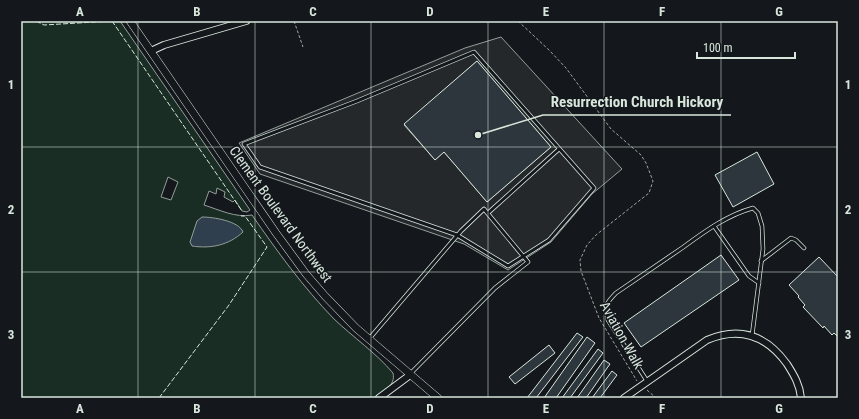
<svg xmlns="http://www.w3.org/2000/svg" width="859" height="419" font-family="'Roboto Condensed',sans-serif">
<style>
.green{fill:#1a2d24;stroke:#939e99;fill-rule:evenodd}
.parking{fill:#24282b;stroke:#939e99;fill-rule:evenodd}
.water{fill:#2f3f4d;stroke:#939e99}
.building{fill:#2c363c;stroke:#d8e6dc}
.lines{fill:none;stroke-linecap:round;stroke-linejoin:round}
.service-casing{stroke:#d8e6dc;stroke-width:4.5}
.minor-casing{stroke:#d8e6dc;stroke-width:8}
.tertiary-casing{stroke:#d8e6dc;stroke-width:8}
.path{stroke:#9da8a2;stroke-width:1;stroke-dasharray:3 2;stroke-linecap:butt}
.service{stroke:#14181c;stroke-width:3}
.minor{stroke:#14181c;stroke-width:6}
.tertiary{stroke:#14181c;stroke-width:7}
.fence{stroke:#d8e6dc;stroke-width:1;stroke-dasharray:5 2;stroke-linecap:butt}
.grid{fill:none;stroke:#d8e6dc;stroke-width:1;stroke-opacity:0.55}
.labels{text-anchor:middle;stroke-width:3;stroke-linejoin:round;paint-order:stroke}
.street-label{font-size:14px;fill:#d8e6dc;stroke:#14181c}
.leader{fill:none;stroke:#d8e6dc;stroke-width:1.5}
.callout-dot{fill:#d8e6dc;stroke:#14181c;stroke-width:1.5}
.callout-label{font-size:15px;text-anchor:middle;font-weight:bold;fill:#d8e6dc;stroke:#14181c;stroke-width:3;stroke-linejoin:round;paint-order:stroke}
.neatline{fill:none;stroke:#d8e6dc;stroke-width:1.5}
.grid-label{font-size:13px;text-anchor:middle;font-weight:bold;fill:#d8e6dc}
</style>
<rect width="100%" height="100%" fill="#14181c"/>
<path class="green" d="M21,21H120L250,210L247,212L242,211L235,200L233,202L224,197L225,192L217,188L216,194L209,191L204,205C220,210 235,218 252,215C277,251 303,287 334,319C353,337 376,353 393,373C396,386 383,391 374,398H21ZM168,177L178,182L171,200L161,197Z"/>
<path class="parking" d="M501,37L622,169L592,194L551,242L508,270L464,244L260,174L239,143L465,48ZM477,61L551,147L487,202L444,152L435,160L404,125Z"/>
<path class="water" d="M202,217C213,217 239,221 243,232C229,245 211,249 192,246L190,242L197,221Z"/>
<g class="building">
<path d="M477,61L551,147L487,202L444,152L435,160L404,124Z"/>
<path d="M757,152L774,184L733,207L715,175Z"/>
<path d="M721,255L739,280L641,347L624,323Z"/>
<path d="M819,257L838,277V337L834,333L832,335L824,326L823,328L803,307L805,305L798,297L799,296L789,285Z"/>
<path d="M577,333L583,337L536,398H527Z"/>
<path d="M587,337L595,343L556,398H544Z"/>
<path d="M549,345L555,353L515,384L509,377Z"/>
<path d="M598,349L603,353L570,398H562Z"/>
<path d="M604,360L610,364L586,398H577Z"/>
<path d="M612,371L617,375L600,398H592Z"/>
</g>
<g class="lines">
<defs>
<g id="service">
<path d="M474,52L594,188L549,240L508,266L457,235L260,167L244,144L357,101Z"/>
<path d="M488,213L559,149"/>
<path d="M714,226L749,276L759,283"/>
<path d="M761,261L791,238L796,240L804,248"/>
<path d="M369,339L461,231L484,209L528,262L495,288L410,374"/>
<path d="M647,381L608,320C604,306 606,303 616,293C638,278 660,263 682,248C704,232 727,215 753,208L758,213L762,226L763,249L752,336"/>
</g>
<g id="minor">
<path d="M151,51L164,45L246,21"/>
<path d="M379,398L410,375"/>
<path d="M624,398L707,340C740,326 766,335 787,364C794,375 800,385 801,398"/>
</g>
<path id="tertiary" d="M130,21L276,233L306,274L325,296L356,328L438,398"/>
</defs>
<use href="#service" class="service-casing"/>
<use href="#minor" class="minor-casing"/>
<use href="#tertiary" class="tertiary-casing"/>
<g class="path">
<path d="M294,21L303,47"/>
<path d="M518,21L549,50L566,68L611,129L641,155L646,163L653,181L649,193L596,235L587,245L580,260L581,271L599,318L637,381"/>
<path d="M647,390L656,398"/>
</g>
<use href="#service" class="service"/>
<use href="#minor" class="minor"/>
<use href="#tertiary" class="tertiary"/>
<g class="fence">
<path d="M36,21L44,25L112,21L242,211"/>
<path d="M159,398L229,305L267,247L245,216H241"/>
</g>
</g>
<path class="grid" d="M138,21V398M255,21V398M371,21V398M488,21V398M604,21V398M721,21V398M21,147H838M21,272H838"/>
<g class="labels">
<g class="street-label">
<text transform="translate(281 214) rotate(54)" y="5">Clement Boulevard Northwest</text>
<text transform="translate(622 335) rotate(61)" y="5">Aviation Walk</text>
</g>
</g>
<path class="leader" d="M478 135L543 115H731"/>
<circle class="callout-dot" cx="478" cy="135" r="4"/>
<g class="callout-label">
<text x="637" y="107">Resurrection Church Hickory</text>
</g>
<rect width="859" height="419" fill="none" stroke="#14181c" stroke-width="44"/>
<path d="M697 52v6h98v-6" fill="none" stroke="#d8e6dc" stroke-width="2"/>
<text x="703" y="52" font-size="12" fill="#d8e6dc" stroke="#14181c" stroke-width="3" paint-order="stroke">100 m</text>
<rect x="22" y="22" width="815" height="375" class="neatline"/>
<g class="grid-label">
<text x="80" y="16">A</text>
<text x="197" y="16">B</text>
<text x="313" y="16">C</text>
<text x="430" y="16">D</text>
<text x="546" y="16">E</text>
<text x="662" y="16">F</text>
<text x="779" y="16">G</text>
<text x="11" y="89">1</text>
<text x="848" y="89">1</text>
<text x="11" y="214">2</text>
<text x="848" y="214">2</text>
<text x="11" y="339">3</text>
<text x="848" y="339">3</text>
<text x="80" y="413">A</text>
<text x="197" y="413">B</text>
<text x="313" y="413">C</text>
<text x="430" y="413">D</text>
<text x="546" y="413">E</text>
<text x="662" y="413">F</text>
<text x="779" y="413">G</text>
</g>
</svg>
